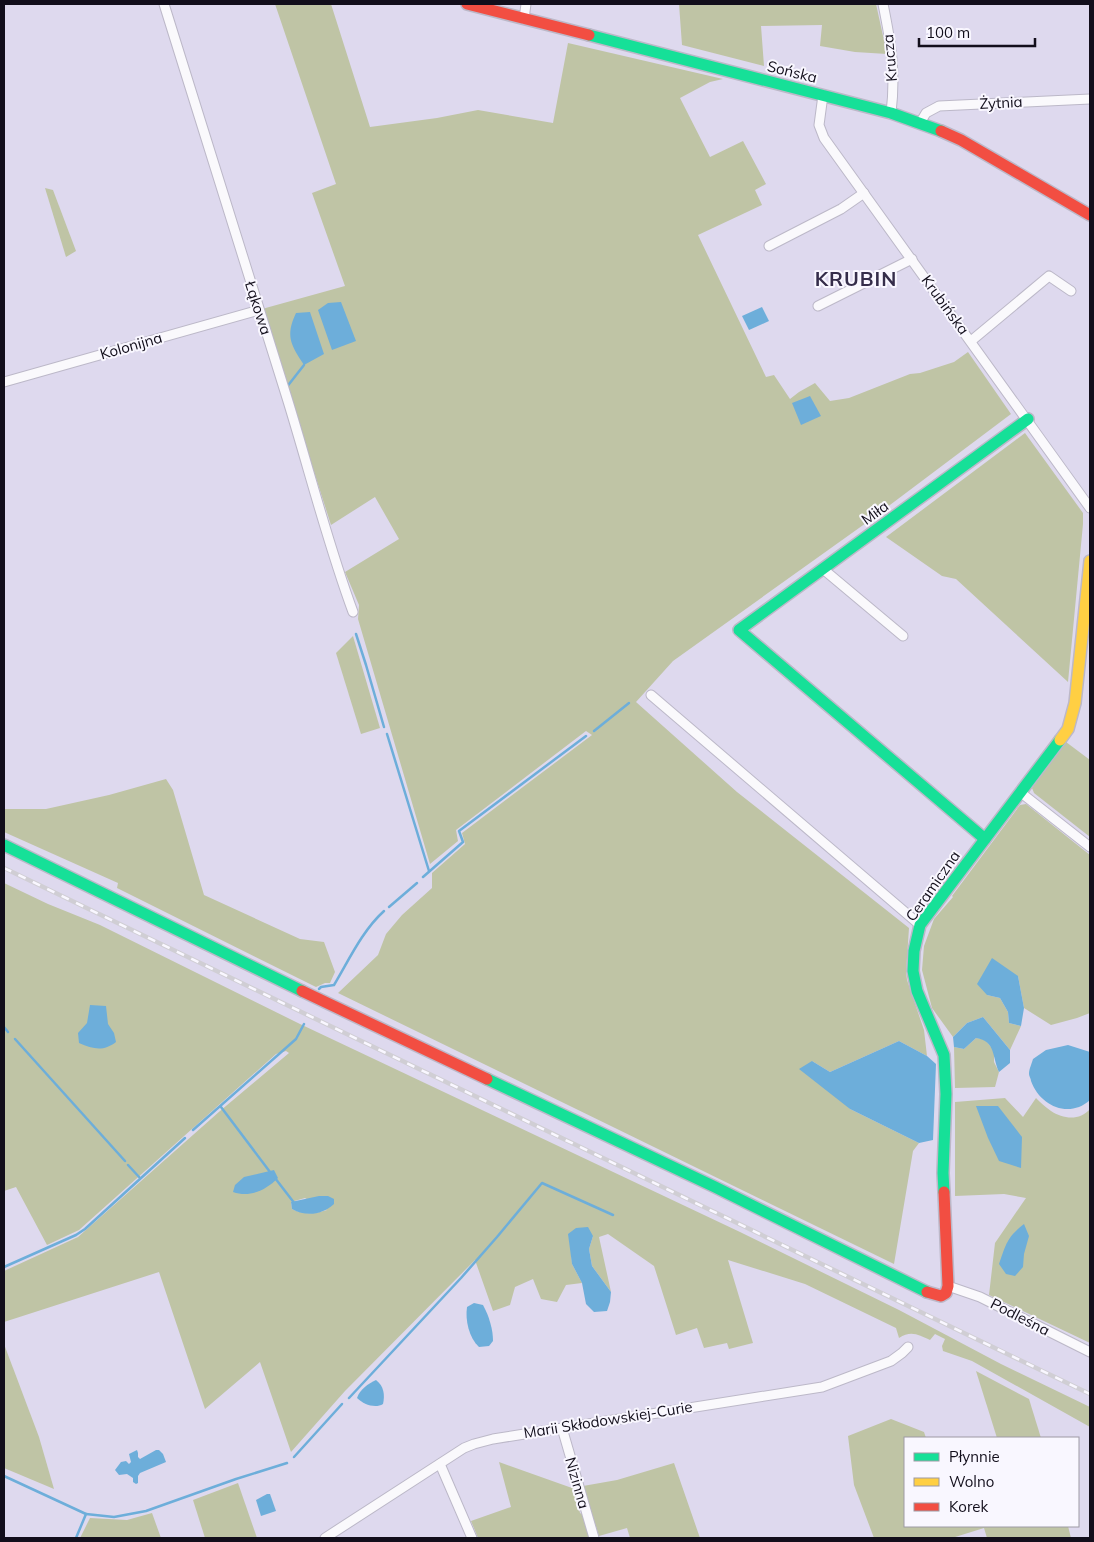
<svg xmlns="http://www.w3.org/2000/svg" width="1094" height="1542" font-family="Mulish,sans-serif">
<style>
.green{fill:#bfc4a5;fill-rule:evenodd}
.water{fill:#6daeda}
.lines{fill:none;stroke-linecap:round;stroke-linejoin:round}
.stream{stroke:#6daeda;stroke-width:2.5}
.street-casing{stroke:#bcb8c8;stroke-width:11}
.fast-casing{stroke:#bcb8c8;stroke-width:14}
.slow-casing{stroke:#bcb8c8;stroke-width:14}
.jam-casing{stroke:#bcb8c8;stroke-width:14}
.street{stroke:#faf9fc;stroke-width:9}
.fast{stroke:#16e098;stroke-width:11}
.slow{stroke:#ffcf43;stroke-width:11}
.jam{stroke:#f24e42;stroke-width:11}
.rail-casing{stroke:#d0ced4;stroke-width:4.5}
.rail{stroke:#f9f7ff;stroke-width:2.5;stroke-dasharray:8;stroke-linecap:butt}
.labels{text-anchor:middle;stroke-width:4;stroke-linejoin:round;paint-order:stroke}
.street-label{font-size:15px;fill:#120e1b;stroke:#f9f7ff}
.district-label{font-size:20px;font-weight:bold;letter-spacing:1px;fill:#352d4a;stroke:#f9f7ff}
</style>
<rect width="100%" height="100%" fill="#ded9ee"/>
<g class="green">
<path d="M275,4H331L370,127L437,118L478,110L553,123L568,43L723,79L710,82L680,98L710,157L743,141L766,184L755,190L762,205L698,235L766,377L774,375L790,399L799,392L815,383L830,401L849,398L910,374L920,373L954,362L968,352L1011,414L866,523L673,661L636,702L737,792L909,928L906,972L907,980L924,1030L927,1056L899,1041L830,1072L812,1061L850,1109L919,1143L913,1151L894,1264L338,993L378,955L386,934L402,915L432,888V873L465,844L462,833L592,735L586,731L456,830L458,841L430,864L358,619L359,605L345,572L399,539L375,497L331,525L262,309L345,286L312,193L336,184Z"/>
<path d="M679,4H876L887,54L855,52L820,46L822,25L761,26L764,66L682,45Z"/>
<path d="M45,188L53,190L76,251L66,257Z"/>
<path d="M1025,433L1083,513V524L1068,682L956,579L942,576L886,537Z"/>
<path d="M353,636L380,728L361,734L336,653Z"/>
<path d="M1066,742L1090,760V837L1034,793L1032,788Z"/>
<path d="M166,779L173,790L204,895L300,939L324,942L335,972L330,983H325L316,987L117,888L118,883L4,832V809H46L109,795Z"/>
<path d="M1026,804L1090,855V1013L1077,1018L1051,1025L1024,1008L1018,976L987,995L1000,998L1008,1012L1009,1023L1021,1026L1010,1050L983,1017L967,1023L953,1037L932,1008L922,970L924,946L934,919L953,897L952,896L1020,805Z"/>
<path d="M4,883L48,904L100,925L300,1024L740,1232L899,1310L1001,1364L1090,1407V1427L972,1361L943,1351L942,1346L945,1339L935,1334L930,1340C919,1335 911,1330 899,1338L896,1328L805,1284L728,1260L753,1343L729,1349L727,1343L704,1348L697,1328L676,1335L654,1266L608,1234L599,1237L611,1292L592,1266L589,1249L593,1236L571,1250L572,1264L582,1283L566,1285L557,1302L541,1299L533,1279L515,1287L510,1305L493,1311L475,1260L345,1391L291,1452L260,1362L205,1409L159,1272L4,1322V1271L78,1237L220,1111L289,1053L286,1051L276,1054L79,1230L47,1245L16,1187L4,1191ZM305,1198L327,1210C315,1214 303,1215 292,1209L291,1202Z"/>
<path d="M976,1038L984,1039L994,1050V1062L999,1072L995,1087L955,1088L954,1047L964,1049Z"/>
<path d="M1005,1098L1023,1117L1036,1098C1040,1102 1045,1107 1051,1111C1063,1119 1080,1121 1090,1109V1343L989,1295L995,1243L1026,1198L1004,1194L955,1196V1102Z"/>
<path d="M4,1344L39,1437L54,1489L4,1468Z"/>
<path d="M976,1371L1029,1399L1041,1438H997Z"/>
<path d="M891,1419L924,1432L926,1438H905V1526H1068L1071,1538H987L984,1528L952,1538H874L854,1485L848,1436Z"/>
<path d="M499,1462L572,1488L575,1487L581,1506L579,1509L580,1513L583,1515L590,1538H478L471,1521L511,1507Z"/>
<path d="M674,1463L700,1538H630L627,1528L599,1536L583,1486L617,1480Z"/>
<path d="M238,1483L257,1538H205L193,1500Z"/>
<path d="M152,1513L161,1538H80L90,1518L127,1520Z"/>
</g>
<g class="water">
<path d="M341,302L356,341L332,350L318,310L328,303Z"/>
<path d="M762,307L769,321L749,330L742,316Z"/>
<path d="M310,312L324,354L304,365C291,345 285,336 296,313Z"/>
<path d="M810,396L821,416L801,425L792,403Z"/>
<path d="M992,958L1018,976L1024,1008L1021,1026L1009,1023L1008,1012L1000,998L987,995L977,984Z"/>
<path d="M90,1005L106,1006L108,1024L114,1033L116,1042C103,1052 93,1049 79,1043L78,1033L87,1023Z"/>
<path d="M983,1017L1010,1050V1063L999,1072C992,1057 996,1041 976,1038L964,1049L954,1047L953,1037L967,1023Z"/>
<path d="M899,1041L927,1056L936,1064L933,1140L919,1143L850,1109L799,1069L812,1061L830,1072Z"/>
<path d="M1068,1045L1090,1052V1100C1069,1119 1040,1106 1031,1081C1031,1079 1029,1076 1029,1074C1029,1069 1032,1063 1033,1059L1046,1050Z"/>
<path d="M976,1106H998L1022,1137L1021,1168L999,1161L988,1138Z"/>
<path d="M274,1170L278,1178C266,1190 250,1198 233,1192L235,1185L244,1177Z"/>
<path d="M319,1196H328L334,1199V1204C322,1215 306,1217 292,1209L291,1202Z"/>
<path d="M1024,1224L1029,1236L1024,1254L1023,1267L1015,1276L1006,1274L999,1264C1006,1244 1007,1237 1024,1224Z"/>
<path d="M588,1227L593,1236L589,1249L592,1266L611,1292L610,1302L607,1311L594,1312L586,1304L582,1283L572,1264L568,1234L576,1228Z"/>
<path d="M474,1303L483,1305C489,1316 493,1329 493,1341L489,1346L479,1347C469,1338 465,1320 467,1307Z"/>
<path d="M376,1380C384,1386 385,1395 383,1404C375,1409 363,1404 357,1398C360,1389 368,1384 376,1380Z"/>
<path d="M137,1450L138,1453V1457L140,1459L156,1450H159L163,1454L166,1462L140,1473L138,1476V1483L136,1484L133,1482V1478L127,1474L119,1475L115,1470L121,1462L126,1461L129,1464L131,1462L129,1454Z"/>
<path d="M267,1494H270L276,1511L261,1516L256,1500Z"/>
</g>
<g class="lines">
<g class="stream">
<path d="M286,388L304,365"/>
<path d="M356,634L366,665L384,727"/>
<path d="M594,731L629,703"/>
<path d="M387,734L429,871"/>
<path d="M423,877L463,842L459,831L586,736"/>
<path d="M389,907L417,883"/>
<path d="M319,989L321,987L334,985C349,960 362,931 384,911"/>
<path d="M4,1027L8,1032"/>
<path d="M15,1039L125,1161"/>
<path d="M221,1107L270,1172"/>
<path d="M193,1130L296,1039L304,1024"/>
<path d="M128,1165L140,1178"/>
<path d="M275,1178L295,1204"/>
<path d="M4,1267L76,1235L85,1229L185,1138"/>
<path d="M349,1398L461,1278L497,1237L542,1183L613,1215"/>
<path d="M294,1457L342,1404"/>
<path d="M4,1476L86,1514L76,1538"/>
<path d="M86,1514L114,1517L146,1511L236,1479L287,1463"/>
</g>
<defs>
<g id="street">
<path d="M164,4C204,136 246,267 287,398C309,469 327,542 353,612"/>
<path d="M883,4C891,43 896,72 891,113"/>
<path d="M524,19L526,4"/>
<path d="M823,95L819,125L824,138L1090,508"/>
<path d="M920,123L926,113L939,106L1090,99"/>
<path d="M769,246L841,209L864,193"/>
<path d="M818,306L912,259"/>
<path d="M971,341L1049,276L1071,291"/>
<path d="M4,382L259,310"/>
<path d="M823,569L903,636"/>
<path d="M651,695L920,925"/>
<path d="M1020,792L1090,847"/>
<path d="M948,1286L980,1297L1090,1352"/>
<path d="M562,1428L594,1538"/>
<path d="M440,1464L472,1538"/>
<path d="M325,1538L464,1448L474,1444L493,1439L822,1387L891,1361L902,1353L908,1347"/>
</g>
<g id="fast">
<path d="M589,35L891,113L941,131"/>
<path d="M985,839L739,630L1028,419"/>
<path d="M4,845L302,991"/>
<path d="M487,1079L715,1187L927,1292"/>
<path d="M944,1192L943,1173L946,1094L944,1055L917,991L913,971L914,951L920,925L1060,740"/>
</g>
<path id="slow" d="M1060,740L1068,729L1075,703L1090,561"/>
<g id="jam">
<path d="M467,4L589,35"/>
<path d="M941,131L961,140L1090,215"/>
<path d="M302,991L487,1079"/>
<path d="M927,1292L941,1296L946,1293L948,1286L944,1192"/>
</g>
</defs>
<use href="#street" class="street-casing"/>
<use href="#fast" class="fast-casing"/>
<use href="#slow" class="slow-casing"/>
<use href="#jam" class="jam-casing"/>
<use href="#street" class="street"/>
<use href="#fast" class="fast"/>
<use href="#slow" class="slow"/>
<use href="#jam" class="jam"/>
<defs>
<path id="rail" d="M4,868L1090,1394"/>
</defs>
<use href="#rail" class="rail-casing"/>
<use href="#rail" class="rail"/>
</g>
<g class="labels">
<g class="street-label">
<text transform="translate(890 58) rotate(-95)" y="5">Krucza</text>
<text transform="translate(792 72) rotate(14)" y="5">Sońska</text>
<text transform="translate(1001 103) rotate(-3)" y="5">Żytnia</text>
<text transform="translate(945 305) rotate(54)" y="5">Krubińska</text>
<text transform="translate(258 308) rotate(72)" y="5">Łąkowa</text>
<text transform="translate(131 346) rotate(-16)" y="5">Kolonijna</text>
<text transform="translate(875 513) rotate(-36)" y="5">Miła</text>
<text transform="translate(933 886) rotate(-55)" y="5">Ceramiczna</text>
<text transform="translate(1020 1317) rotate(27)" y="5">Podleśna</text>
<text transform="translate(608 1420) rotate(-9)" y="5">Marii Skłodowskiej-Curie</text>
<text transform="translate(577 1483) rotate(74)" y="5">Nizinna</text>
</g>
<g class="district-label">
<text x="856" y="286">KRUBIN</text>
</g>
</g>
<rect width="1094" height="1542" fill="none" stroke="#120e1b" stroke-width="10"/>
<rect x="904" y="1437" width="175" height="90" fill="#f9f7ff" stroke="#9d9aa4"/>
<rect x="914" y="1453" width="25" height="8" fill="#16e098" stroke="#9d9aa4"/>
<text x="949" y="1462" font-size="15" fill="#120e1b">Płynnie</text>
<rect x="914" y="1478" width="25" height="8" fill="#ffcf43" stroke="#9d9aa4"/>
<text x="949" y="1487" font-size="15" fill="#120e1b">Wolno</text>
<rect x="914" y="1503" width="25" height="8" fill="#f24e42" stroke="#9d9aa4"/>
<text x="949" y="1512" font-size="15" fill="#120e1b">Korek</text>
<path d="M919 38v8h116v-8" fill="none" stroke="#120e1b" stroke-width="2.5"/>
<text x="926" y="38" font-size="15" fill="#120e1b" stroke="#f9f7ff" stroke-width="4" paint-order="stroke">100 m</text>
</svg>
